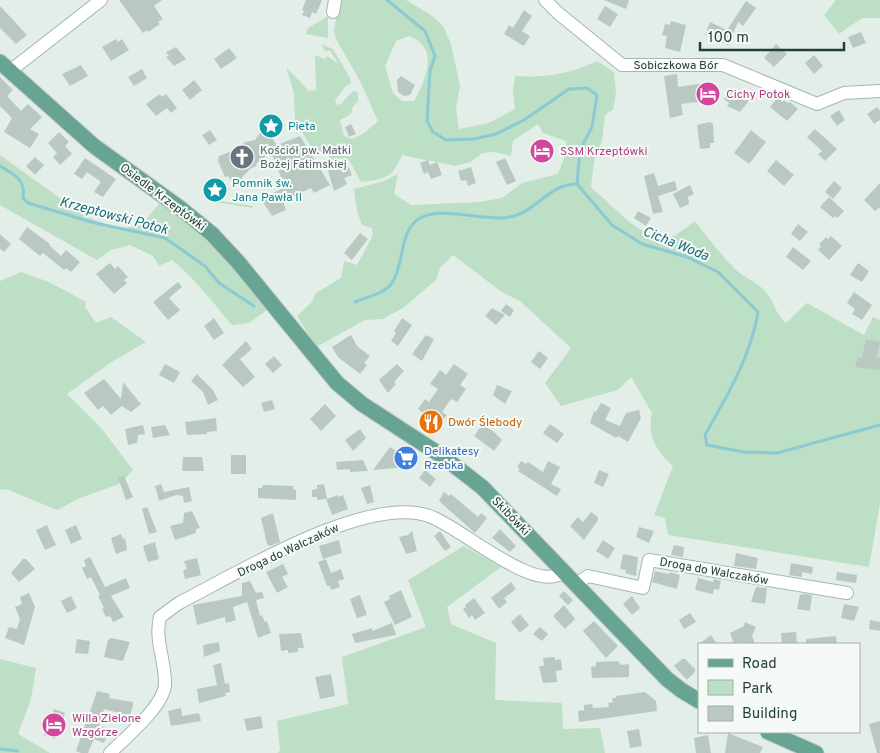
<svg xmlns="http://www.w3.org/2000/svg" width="880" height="753" font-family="Overpass,sans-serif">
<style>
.green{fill:#bddfc5;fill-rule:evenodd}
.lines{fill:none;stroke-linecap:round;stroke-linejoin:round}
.stream{stroke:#8bc9d3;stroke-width:3}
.building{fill:#b9c9c2}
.minor-casing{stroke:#a6b6b0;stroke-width:14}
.major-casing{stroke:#c1cac7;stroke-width:17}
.minor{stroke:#fff;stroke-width:12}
.major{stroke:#68a493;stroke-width:15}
.labels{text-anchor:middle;stroke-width:4;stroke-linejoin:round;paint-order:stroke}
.street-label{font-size:12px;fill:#234037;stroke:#f5faf7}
.hotel-label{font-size:12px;fill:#b23c85;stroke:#f5faf7;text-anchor:start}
.culture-label{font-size:12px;fill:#0d838f;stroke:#f5faf7;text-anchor:start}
.worship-label{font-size:12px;fill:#5b616d;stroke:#f5faf7;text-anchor:start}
.food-label{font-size:12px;fill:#c56008;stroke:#f5faf7;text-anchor:start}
.shop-label{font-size:12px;fill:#366cbe;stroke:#f5faf7;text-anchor:start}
.water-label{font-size:14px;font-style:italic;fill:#1b6e7d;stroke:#f5faf7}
</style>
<rect width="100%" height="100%" fill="#e4eee9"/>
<g class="green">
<path d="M339,0H406L431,15L443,26L451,44L460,86L456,109L459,129L489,123L515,109L513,90L515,76C545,78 570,74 597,61L614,72L616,93L613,110L605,115L602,141L595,155L591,187L628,221L659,242L676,235L695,221C708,238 721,255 736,270C745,278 757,282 765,291C774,300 776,316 786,323L807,303L864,335L873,317L880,320V503L869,567L668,535L665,518L654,515L673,466C656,451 647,436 652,413L631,377L618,390L561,406L545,383L571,348L520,301L503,293L453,255L440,268L436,280L403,308L383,319L365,320L316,347L297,316L311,303L316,293L341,278L344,261L357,265L373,235L372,228L362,225L357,211L354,189L384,181L398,174L394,194L411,205L480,202L502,198L522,183L558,174L566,153V141L543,133L538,124L513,141L511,156L494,152L482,153L471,162L455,166L402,155C393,177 386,179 361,182L349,160L340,158L332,161L325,152L314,151L295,121L294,93L286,67L309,91L316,90L315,55L325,59L327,56L339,64L330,51H325L321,44L333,49L350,78L351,83L345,87L335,100L337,105L341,104L353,91L358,92V102L353,106L351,114L340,120L344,136L352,139L364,133L378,121L361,83L336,39L334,31ZM409,36C440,48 426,79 414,101H402L393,93L385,66L396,41Z"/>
<path d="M836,0H880V18H862L839,34L824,15Z"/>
<path d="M328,16V38L306,34L308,28Z"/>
<path d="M0,155L85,216L118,229L142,225L161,201L204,235L248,283L267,310L249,323L232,325C213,303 195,278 172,260L159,266L153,256L130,245L111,250L97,260L0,205Z"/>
<path d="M208,199L253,206V208L208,201Z"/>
<path d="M21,272L49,282L86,302L85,307L96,323L111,317L146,342L110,363L67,394L102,429L133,470L119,484L80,498L57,510L6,489L0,490V281Z"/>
<path d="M464,546L501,567L447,607L451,624L496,643L495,700L562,703L563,729L600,728L605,753H278L280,749L277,721L348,704L342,657L426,627L408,580Z"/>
<path d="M0,659L36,668L31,699L18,734L50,753H0Z"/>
</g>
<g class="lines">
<g class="stream">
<path d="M387,0L425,31L435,56L430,71L427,121L433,132L446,140L474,139L496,134L524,120L569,89L587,88L597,95L592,127L580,150L577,184L612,225L642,244L687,257L718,272L758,312C751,356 727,396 705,435L707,445L744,452L777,453L880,425"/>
<path d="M0,166C15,175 26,180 23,198L28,203L95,223L165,238L205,266L219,283L254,306"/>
<path d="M355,302C367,297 384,294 392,283C404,266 399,234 417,220C440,203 486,224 514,216C537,210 549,184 577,184"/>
<path d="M0,749L18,751"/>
</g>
</g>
<g class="building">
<path d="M119,0H162L154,6L163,19L158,22L160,24L148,32L147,30L143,33Z"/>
<path d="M306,0H322L316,14L312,12L310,18L302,15L304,11L302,10Z"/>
<path d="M604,0H629L626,9Z"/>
<path d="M746,1L756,8L743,26L738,22L728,45L705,35L710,22L727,30Z"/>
<path d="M0,6L27,35L16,44L0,28Z"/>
<path d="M605,6L618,14L610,27L597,19Z"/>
<path d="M524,10L532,16L522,31L530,36L524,46L504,34L509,25L513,28Z"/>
<path d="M671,21L686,25L680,52L665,48L667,36L662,35L665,24L670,25Z"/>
<path d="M861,32L866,43L853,48L848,37Z"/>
<path d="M116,39L118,42L122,39L129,50L111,61L102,47Z"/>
<path d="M776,44L787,54L774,67L764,58Z"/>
<path d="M176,47L186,59L174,66L166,57L169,56L166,52Z"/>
<path d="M229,48L237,58L221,69L214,59Z"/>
<path d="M814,55L823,66L814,74L805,63Z"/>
<path d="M81,65L88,76L70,86L62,74Z"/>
<path d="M142,69L147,78L134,86L128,77Z"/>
<path d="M677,74L678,87L704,83L708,96H706V101L681,104L683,115L670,118L664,76Z"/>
<path d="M401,76L415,85L410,95L404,96L398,92L397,80Z"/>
<path d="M0,77L13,90L7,96L21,111L28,104L42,117L30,129L39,134L30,148L4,132L12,118L0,106Z"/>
<path d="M194,80L202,90L190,100L182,90Z"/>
<path d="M731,90L740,97L745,92L752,97L740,112L727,106L729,103L724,99Z"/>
<path d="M160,94L162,97L166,94L177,108L171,113L167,108L156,116L146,104Z"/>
<path d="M777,98L783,102L784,100L788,103L790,102L798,109L787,121L770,107Z"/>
<path d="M877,107L880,111V120L874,124L867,114Z"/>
<path d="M839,110L845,120L837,126L830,116Z"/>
<path d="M710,122L713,124L714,143H710V148L700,149L697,125Z"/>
<path d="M351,124L356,134L349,137L345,127Z"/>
<path d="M815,129L837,149L825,161L818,154L822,151L807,137Z"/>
<path d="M210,130L217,140L209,145L202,135Z"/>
<path d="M751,130L766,142L749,164L734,153Z"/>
<path d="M59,132L69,142L65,146L72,154L60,165L53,157L57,153L48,143Z"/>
<path d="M260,133L269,134L277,145L300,136L330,185L314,193L311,188L283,201L286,210L272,216L261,199L285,187L271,152L257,163L256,166L250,169L238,182H232L228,176L225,177L218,161L219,156L235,150L245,142L255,140Z"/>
<path d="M551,143L553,157L534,159L532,145Z"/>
<path d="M35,157L44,165L35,175L26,166Z"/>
<path d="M85,158L116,179L103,197L94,192L101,182L87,172L82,179L74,174Z"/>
<path d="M505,158L516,181L507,185L496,162Z"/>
<path d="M345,159L352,175L344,178L347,184L334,191L327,167Z"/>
<path d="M428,160L430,165L437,162L442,175L431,179L428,172L424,174L420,163Z"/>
<path d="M776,160L794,175L784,186L767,171Z"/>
<path d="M471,167L476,183L468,186L466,180L461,181L458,171Z"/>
<path d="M654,173L658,186L675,181L677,190L658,196L663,212L653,214L644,176Z"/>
<path d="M834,181L842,188L833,199L825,192Z"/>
<path d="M880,183V207L875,211L864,200Z"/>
<path d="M690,185L694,194L688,197L689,204L680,208L673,194Z"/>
<path d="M829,197L844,211L837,218L835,216L833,218L820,207Z"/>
<path d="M638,211L651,218L646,226L634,218Z"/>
<path d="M798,224L808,232L800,241L791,234Z"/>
<path d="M27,227L50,244L49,245L61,256L66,250L80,262L71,272L66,268L64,270L43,253L40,256L19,239Z"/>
<path d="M360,233L368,239L352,260L344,253Z"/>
<path d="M0,234L11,244L4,252L0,249Z"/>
<path d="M831,236L842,246L829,260L818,250L821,246L819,244L826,237L828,239Z"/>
<path d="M793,247L811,261L803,270L786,257Z"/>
<path d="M110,263L115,269L118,266L128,277L124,280L127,283L114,294L96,274Z"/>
<path d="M858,263L869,271L862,282L850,275Z"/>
<path d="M178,282L182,287L169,298L180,310L168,320L153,302Z"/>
<path d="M854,292L872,305L862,320L852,314L855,309L847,303Z"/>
<path d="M506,304L514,310L510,317L501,311Z"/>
<path d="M492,308L505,315L496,325L485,316Z"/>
<path d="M214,318L224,333L214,340L204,326Z"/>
<path d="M402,318L412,325L398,346L391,341L396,333L394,331Z"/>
<path d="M351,335L357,346L370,356L364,363L367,365L360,374L338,357L332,347Z"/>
<path d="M426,335L434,339L422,361L412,354Z"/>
<path d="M866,339L880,342L876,358H880V370L855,367L858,357L862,358Z"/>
<path d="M246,341L252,349L240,359L255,377L243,387L222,365Z"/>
<path d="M539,351L548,358L540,369L531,362Z"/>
<path d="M274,356L282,365L273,373L265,364Z"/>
<path d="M165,364L180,372L174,383L159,375Z"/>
<path d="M397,364L404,371L394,382L396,384L388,393L379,380Z"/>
<path d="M454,364L468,374L460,385L466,389L457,402L451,399L442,412L447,415L441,422L439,420L435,425L425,418L427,416L418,409L425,399L429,402L438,389L430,384L440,370L446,375Z"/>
<path d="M197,374L213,390L218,400L208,405L203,392L191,381Z"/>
<path d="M104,379L121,399L123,382L141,404L131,412L122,406L111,415L103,406L98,410L84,393Z"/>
<path d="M497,385L512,391L505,404L493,395Z"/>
<path d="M272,400L275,409L264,412L261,403Z"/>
<path d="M601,403L611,408L605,420L620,426L626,413L639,410L641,418L628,442L618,436L616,438L590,423L594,411L596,412Z"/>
<path d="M325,404L336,416L321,431L310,419Z"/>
<path d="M216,418L217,431L207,432V434L187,435L185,422Z"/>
<path d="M550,424L564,434L557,443L543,433Z"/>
<path d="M143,425L145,434L138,435L137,443L128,445L125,429Z"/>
<path d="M165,425L170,435L153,438L151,427Z"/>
<path d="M482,425L493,431L502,440L494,451L474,436Z"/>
<path d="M360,429L366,438L353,451L345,440Z"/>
<path d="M390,447L411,461L407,467L373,470Z"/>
<rect x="231" y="455" width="15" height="19"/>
<path d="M183,457H202L204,471H182Z"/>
<path d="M363,460L368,471L350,472V469L337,470L336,462Z"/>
<path d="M521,461L526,464L528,462L543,472L548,461L560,467L551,484L561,489L557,496L518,471L520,469L517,467Z"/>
<path d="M425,470L436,479L430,487L419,478Z"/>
<path d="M599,470L609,474L603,487L594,483Z"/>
<path d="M124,476L133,497L126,500L118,478Z"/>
<path d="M161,484L164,492L189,487L192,501L184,503L183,496L176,495L159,501L155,486Z"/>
<path d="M324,484L327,499L338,495V497L343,495L348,509L332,515L326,499L317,500V497H312V490L317,489V485Z"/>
<path d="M263,485L293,486V489L296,490V500L258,498V488H262Z"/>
<path d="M370,485L374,502L367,504L361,488Z"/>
<path d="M444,492L449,496L451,494L478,517L481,513L487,518L475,533L439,501Z"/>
<path d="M147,507L157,532L149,534L142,509Z"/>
<path d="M192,511L200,528L196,529V533L175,540L170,526L183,523L184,513Z"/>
<path d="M591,512L598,517V520L584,540L570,526L578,517L583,522Z"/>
<path d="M273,513L280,542L270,546L267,544L261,518Z"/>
<path d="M47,525L56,545L45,550L36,530Z"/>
<path d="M76,525L82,539L71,544L65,530Z"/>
<path d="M639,527L654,531L649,543L636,537Z"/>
<path d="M500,529L516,546L510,552L492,538Z"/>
<path d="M412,531L417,551L406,554L399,537L408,535Z"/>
<path d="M440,531L451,547L445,551L434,536Z"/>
<path d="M121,534L123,539L125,538L127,550L116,554L111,538Z"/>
<path d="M339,540L342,553L323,559L319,546Z"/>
<path d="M603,540L615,548L608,559L596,551Z"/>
<path d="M155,542L159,559L148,562L143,546Z"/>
<path d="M674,545L684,547L683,557L671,555Z"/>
<path d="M736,553L758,558L756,569L734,566Z"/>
<path d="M623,554L638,557L636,576L625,573L626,570L620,569Z"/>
<path d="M90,557L105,587L126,578L130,588L111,596L124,617L113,622L110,616L106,617L102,609L104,608L98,596L100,595L91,577L87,579L82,568L86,566L84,560Z"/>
<path d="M197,558L201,575L185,579L183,570L187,569L184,561Z"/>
<path d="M23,559H26L35,569L19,582L11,573Z"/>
<path d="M326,559L331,573L341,569L344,579L338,581L340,587L331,590L330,586H327L318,562Z"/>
<path d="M791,563L813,567L812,574L802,572V577L789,575Z"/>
<path d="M283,564L288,574L282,577L288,587L277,593L266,572Z"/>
<path d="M655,571L669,574V572L680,575L677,589L652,582Z"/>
<path d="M837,572L857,575L856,583L836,580Z"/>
<path d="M698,578L713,582L714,579L721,581L719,590L714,589L713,594L695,590Z"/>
<path d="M250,581L256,593L262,592L264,598L256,600L260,616L262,615L265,622L267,621L271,633L258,638L247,602L233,607L236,620L226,623L225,617L197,625L193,605L242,596V583Z"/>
<path d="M511,582L516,589L504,598L507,602L499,609L491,598Z"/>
<path d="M756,587L767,588L765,604L751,602Z"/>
<path d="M401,590L412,617L395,625L384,602L390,599L389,596Z"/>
<path d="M564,591L573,600L568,605L559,596Z"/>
<path d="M29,593L35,607L24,645L5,638L9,627L17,629L20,619L15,607L22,604L20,597Z"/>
<path d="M803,594L812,595L810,611L797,609L800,595Z"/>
<path d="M360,595L367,615L357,618L350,599Z"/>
<path d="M71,596L77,608L67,613L61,601Z"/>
<path d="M632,596L640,608L632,615L623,604Z"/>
<path d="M474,598L485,613L475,620L472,615L469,618L463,609L466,607L465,605Z"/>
<path d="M844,604L859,607L854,621L841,618Z"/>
<path d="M564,605L575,619L565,629L553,616Z"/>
<path d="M690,613L696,622L684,629L679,620Z"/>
<path d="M520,614L529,625L520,633L511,622Z"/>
<path d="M870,620L880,622V631L869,629Z"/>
<path d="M594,621L618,646L606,658L583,631Z"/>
<path d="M745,622L756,627L752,636L755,644H740L739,642L734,644L730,633L744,626Z"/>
<path d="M392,623L396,635L355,643L352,634L372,628V631Z"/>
<path d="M540,627L548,634L542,641L533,634Z"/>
<path d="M796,632L797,644H782L781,633Z"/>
<path d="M301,633L304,648H298V652L288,653V650L281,651L279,634Z"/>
<path d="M711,635L717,644H699Z"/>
<path d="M836,636L837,644H806V639Z"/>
<path d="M111,638L130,642L123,661L104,657L108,640Z"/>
<path d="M77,639L90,641L88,654L75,653Z"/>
<path d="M219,642L220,651L204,657L203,645Z"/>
<path d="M555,657V660L561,659L562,670L556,671L557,682L543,683L539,666H544L543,658Z"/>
<path d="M682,659H685L695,669V672L687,680L674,666Z"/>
<path d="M618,661L621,665L629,664V677L592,678L591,667L596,666V662Z"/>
<path d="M221,663L225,684L229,683L230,692L225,693L226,696L199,703L197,689L217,685L213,665Z"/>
<path d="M331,674L335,696L320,699L315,677Z"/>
<path d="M97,691L110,694L109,698L133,702V705L130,716L104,709L99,726L109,729L104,743L94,739L88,753H81L76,751Z"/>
<path d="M645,692L656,701L657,711L579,722L578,711L584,710V705L592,704L593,708L609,707L608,703L613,702L612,698H616V696Z"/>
<path d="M181,708L182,716L199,713L201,721L171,726L168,711Z"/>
<path d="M54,709L65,713L61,729L59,728L55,739L44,735L49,716L51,717Z"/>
<path d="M261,716L263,728L247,731L244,719Z"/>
<path d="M880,721V753H877L869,724Z"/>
<path d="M639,729L642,746L630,748L627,731Z"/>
<path d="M728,733L763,747L760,753H725Z"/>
<path d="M708,735L711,753H696L694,738Z"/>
</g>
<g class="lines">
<defs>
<g id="minor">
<path d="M545,0L558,13L622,65H723L817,104L844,93L880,91"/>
<path d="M333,12L335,0"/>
<path d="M10,71L101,0"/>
<path d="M576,584L588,576L643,588L649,560L847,593"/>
<path d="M110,753C125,738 163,707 165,685C166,662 154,640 160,617L179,603C238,573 362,497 426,515C457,523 537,598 564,571"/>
</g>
<g id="major">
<path d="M0,62L94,146L180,208L212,234L238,262L337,383L362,404L442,456L482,487L667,679L681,690L699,701"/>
<path d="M768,732L816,753"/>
</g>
</defs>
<use href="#minor" class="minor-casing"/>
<use href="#major" class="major-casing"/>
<use href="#minor" class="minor"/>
<use href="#major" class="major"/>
</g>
<defs>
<symbol id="hotel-disc" viewBox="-11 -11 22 22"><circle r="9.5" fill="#d1479c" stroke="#f5faf7"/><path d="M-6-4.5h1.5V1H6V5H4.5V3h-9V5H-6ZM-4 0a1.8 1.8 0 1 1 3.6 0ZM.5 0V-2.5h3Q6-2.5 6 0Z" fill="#fff"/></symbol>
<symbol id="sight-disc" viewBox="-11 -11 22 22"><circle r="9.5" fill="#0f9aa8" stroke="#f5faf7"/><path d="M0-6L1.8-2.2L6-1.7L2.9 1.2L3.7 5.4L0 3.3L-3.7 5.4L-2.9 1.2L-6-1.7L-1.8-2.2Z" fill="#fff"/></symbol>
<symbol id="church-disc" viewBox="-11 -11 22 22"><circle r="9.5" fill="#6b7280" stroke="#f5faf7"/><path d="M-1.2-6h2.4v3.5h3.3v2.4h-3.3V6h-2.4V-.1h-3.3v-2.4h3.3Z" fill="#fff"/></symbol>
<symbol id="restaurant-disc" viewBox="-11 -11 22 22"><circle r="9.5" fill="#e8710a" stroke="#f5faf7"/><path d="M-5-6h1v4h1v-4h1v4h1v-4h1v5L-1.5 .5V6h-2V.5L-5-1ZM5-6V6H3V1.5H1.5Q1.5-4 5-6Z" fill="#fff"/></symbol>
<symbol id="supermarket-disc" viewBox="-11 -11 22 22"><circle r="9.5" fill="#3f7fe0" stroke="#f5faf7"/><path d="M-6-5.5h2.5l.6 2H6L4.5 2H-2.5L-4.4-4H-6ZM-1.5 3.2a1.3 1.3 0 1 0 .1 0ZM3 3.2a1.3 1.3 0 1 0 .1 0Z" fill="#fff"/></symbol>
</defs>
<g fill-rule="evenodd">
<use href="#hotel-disc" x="694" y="80" width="28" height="28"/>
<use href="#sight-disc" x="257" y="112" width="28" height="28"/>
<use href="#hotel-disc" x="528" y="137" width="28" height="28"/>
<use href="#church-disc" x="228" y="143" width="28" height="28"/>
<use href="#sight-disc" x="201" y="176" width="28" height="28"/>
<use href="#restaurant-disc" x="417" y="408" width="28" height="28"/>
<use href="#supermarket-disc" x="392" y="444" width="28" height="28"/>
<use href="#hotel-disc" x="40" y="711" width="28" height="28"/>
</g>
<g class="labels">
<g class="street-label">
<text x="676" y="69">Sobiczkowa Bór</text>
<text transform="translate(163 197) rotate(37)" y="4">Osiedle Krzeptówki</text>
<text transform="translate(511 516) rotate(46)" y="4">Skibówki</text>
<text transform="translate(288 550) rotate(-25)" y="4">Droga do Walczaków</text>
<text transform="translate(714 571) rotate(10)" y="4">Droga do Walczaków</text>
</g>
<g class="hotel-label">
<text x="726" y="98">Cichy Potok</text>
<text x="560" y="155">SSM Krzeptówki</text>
<text x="72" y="722">Willa Zielone<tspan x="72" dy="14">Wzgórze</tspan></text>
</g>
<g class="culture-label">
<text x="288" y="130">Pieta</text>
<text x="232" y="187">Pomnik św.<tspan x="232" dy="14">Jana Pawła II</tspan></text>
</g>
<g class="worship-label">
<text x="260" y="154">Kościół pw. Matki<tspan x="260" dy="14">Bożej Fatimskiej</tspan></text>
</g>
<g class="food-label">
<text x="448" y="426">Dwór Ślebody</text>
</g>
<g class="shop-label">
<text x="424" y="455">Delikatesy<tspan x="424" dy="14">Rzebka</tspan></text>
</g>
<g class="water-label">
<text transform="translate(114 215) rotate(15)" y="5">Krzeptowski Potok</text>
<text transform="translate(676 243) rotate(22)" y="5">Cicha Woda</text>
</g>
</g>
<rect x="698" y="643" width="162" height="90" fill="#f5faf7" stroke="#a1b0aa"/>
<rect x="708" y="659" width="25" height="8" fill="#68a493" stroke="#a1b0aa"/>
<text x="742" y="668" font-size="15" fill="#234037">Road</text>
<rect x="708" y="680" width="25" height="15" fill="#bddfc5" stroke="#a1b0aa"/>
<text x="742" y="693" font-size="15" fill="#234037">Park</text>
<rect x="708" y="706" width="25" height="15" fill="#b9c9c2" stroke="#a1b0aa"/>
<text x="742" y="718" font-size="15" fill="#234037">Building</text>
<path d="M700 42v8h144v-8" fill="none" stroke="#234037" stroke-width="2.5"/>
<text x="708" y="42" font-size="15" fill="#234037" stroke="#f5faf7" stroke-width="4" paint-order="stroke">100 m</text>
</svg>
